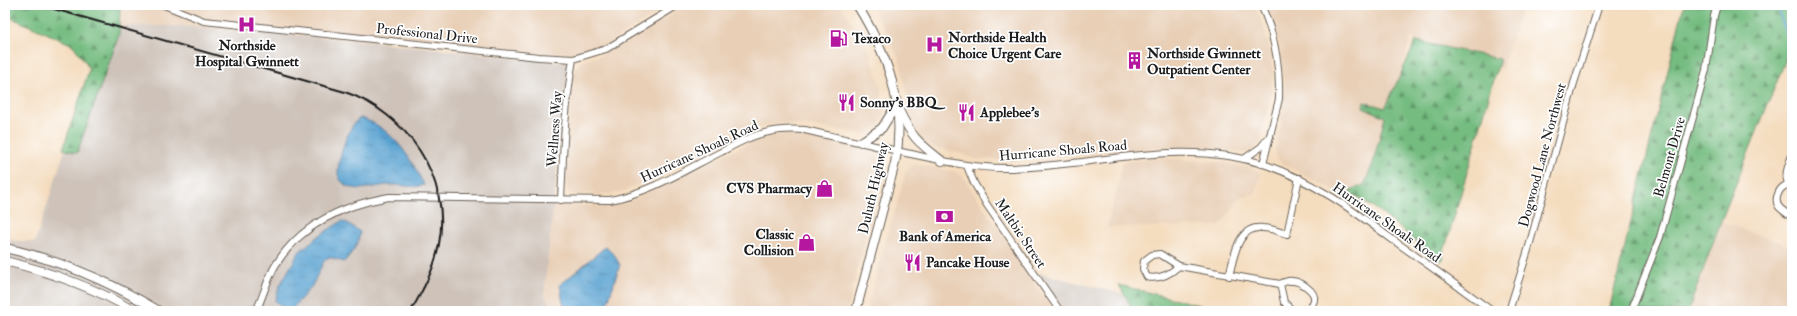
<svg xmlns="http://www.w3.org/2000/svg" width="1797" height="316" font-family="'IM FELL Double Pica',serif">
<style>
.built{fill:#e8cfb6}
.industrial{fill:#cec2b9}
.forest{fill:url(#forest-firs);stroke:#486c4e}
.water{fill:url(#water-ripples);stroke:#3a5e76}
.lines{fill:none;stroke-linecap:round;stroke-linejoin:round}
.stream{stroke:#59a1d0;stroke-width:2}
.minor-casing{stroke:#685f55;stroke-width:8}
.major-casing{stroke:#685f55;stroke-width:10}
.minor{stroke:#fff;stroke-width:6}
.major{stroke:#fff;stroke-width:8}
.rail{stroke:#1c1c1c;stroke-width:2}
.labels{text-anchor:middle;stroke-width:3.5;stroke-linejoin:round;paint-order:stroke}
.street-label{font-size:14px;fill:#1c1c1c;stroke:#fff}
.poi-label{font-size:14px;font-weight:bold;fill:#1c1c1c;stroke:#fff;text-anchor:start}
</style>
<defs>
<pattern id="forest-firs" width="22" height="20" patternUnits="userSpaceOnUse"><rect width="22" height="20" fill="#75bc80"/><path d="M5 1l3.5 6h-7zM16 11l3.5 6h-7z" fill="#5f9868"/></pattern>
<pattern id="water-ripples" width="26" height="14" patternUnits="userSpaceOnUse"><rect width="26" height="14" fill="#59a1d0"/><path d="M2 4q2-2 4 0t4 0M15 11q2-2 4 0t4 0" fill="none" stroke="#4982a8"/></pattern>
</defs>
<rect width="100%" height="100%" fill="#fff"/>
<filter id="ink" filterUnits="userSpaceOnUse"><feTurbulence type="fractalNoise" baseFrequency=".025" numOctaves="2"/><feDisplacementMap in="SourceGraphic" scale="8" xChannelSelector="R" yChannelSelector="G"/><feConvolveMatrix kernelMatrix="1 2 1 2 8 2 1 2 1" color-interpolation-filters="sRGB"/></filter>
<filter id="wash" filterUnits="userSpaceOnUse"><feTurbulence type="fractalNoise" baseFrequency=".012" numOctaves="4" result="noise"/><feDisplacementMap in="SourceGraphic" scale="16" xChannelSelector="R" yChannelSelector="G"/><feGaussianBlur stdDeviation="0.9" result="paint"/><feColorMatrix in="noise" values="0 0 0 0 0 0 0 0 0 0 0 0 0 0 0 0 0 1.4 0 .05"/><feComposite in="paint" operator="in"/></filter>
<g filter="url(#wash)">
<rect width="100%" height="100%" fill="#f4dcbe"/>
<g class="built">
<path d="M44,5H670L602,47L587,52L565,55L459,45L390,36L387,43L182,26H105Z"/>
<path d="M684,5H841L870,53L880,84L884,109V116L880,125L869,133H860L793,124L777,123L762,127L748,131L627,190L610,194L572,195L568,192L565,186L566,157L574,69L582,61L601,55Z"/>
<path d="M872,5H1254L1264,27L1270,51L1273,71L1271,96L1260,142L1254,149L1245,153L1213,148L1190,147L1152,148L1014,161L976,159L963,154L933,147L925,143L914,129L900,61Z"/>
<path d="M1269,5H1523L1502,69L1411,38L1360,209L1326,185L1283,164L1277,158L1275,151L1281,123L1284,92L1280,47L1269,11Z"/>
<path d="M786,133L831,140L873,152L880,159V171L871,205L869,224L847,311H555L544,296L553,205H610L626,203L753,141Z"/>
<path d="M1161,158L1221,162L1249,167L1261,173L1256,193L1240,198L1220,226L1107,227L1119,180L1122,162Z"/>
<path d="M916,164L956,172L963,177L1054,311H866L906,172L911,166Z"/>
<path d="M1721,221L1792,247V311H1688Z"/>
</g>
<g class="industrial">
<path d="M105,26H182L387,43L568,63L544,295L555,311H5V240L35,242Z"/>
<path d="M1039,273L1123,294L1134,311H1064Z"/>
</g>
<g class="forest">
<path d="M5,5H120L119,35L77,153L63,149L89,70L86,63L73,45L5,15Z"/>
<path d="M1684,5H1792V44L1721,221L1688,311H1609Z"/>
<path d="M1416,41L1500,59L1441,262L1380,212L1348,191L1364,185L1372,166L1385,117L1363,107L1364,102L1385,108Z"/>
<path d="M1119,285L1223,311H1134Z"/>
</g>
<g class="water">
<path d="M361,118C392,128 410,156 424,185C413,189 401,184 390,185C377,185 362,192 350,187C344,185 339,180 338,174C337,162 349,121 361,118Z"/>
<path d="M342,221L347,223L360,232C360,243 351,254 344,262L329,257L324,261L312,286L291,310C284,310 280,306 275,301L279,287L299,252L317,237Z"/>
<path d="M605,247L614,254L620,265L605,311H569L563,303L560,285Z"/>
</g>
<g class="lines">
<path class="stream" d="M1781,5L1780,16L1792,48"/>
</g>
</g>
<g filter="url(#ink)">
<g class="lines">
<defs>
<g id="minor">
<path d="M164,5L204,21L539,57L573,59L606,49L678,5"/>
<path d="M1261,5C1275,35 1280,66 1279,99L1263,164"/>
<path d="M1244,159L1261,147L1270,136"/>
<path d="M967,166L974,183L987,205L1060,311"/>
<path d="M1789,185C1780,185 1773,199 1779,207C1783,211 1788,214 1792,218"/>
<path d="M1789,185C1783,175 1789,165 1792,155"/>
<path d="M561,200C563,153 565,106 573,59"/>
<path d="M1160,254L1179,266C1170,274 1159,280 1147,277L1143,269L1144,261L1152,255Z"/>
<path d="M1179,266L1280,284"/>
<path d="M1229,276C1234,258 1237,225 1263,228C1271,228 1279,232 1287,234L1299,178"/>
<path d="M256,311C263,297 267,280 275,266C300,225 343,205 389,197L610,200C649,193 685,170 721,152C736,144 752,135 769,132C781,129 793,129 805,130C839,138 873,145 906,153C939,160 971,168 1005,168C1094,168 1176,136 1266,165C1313,181 1353,210 1393,240C1426,263 1459,287 1492,311"/>
<path d="M1293,311L1284,302L1280,284C1284,282 1288,280 1292,281C1300,281 1316,291 1314,300C1313,304 1310,308 1307,311"/>
<path d="M1509,311L1528,250L1574,83L1599,5"/>
<path d="M1631,311L1660,237L1706,70L1714,16L1717,5"/>
</g>
<g id="major">
<path d="M899,110C912,138 918,142 942,161"/>
<path d="M861,142L882,128L897,104"/>
<path d="M5,248C60,260 111,282 159,311"/>
<path d="M5,261C50,272 94,287 134,311"/>
<path d="M856,311L895,163C907,106 887,53 857,5"/>
</g>
</defs>
<use href="#minor" class="minor-casing"/>
<use href="#major" class="major-casing"/>
<use href="#minor" class="minor"/>
<use href="#major" class="major"/>
<path class="rail" d="M40,5L345,92C406,113 452,177 439,244C435,268 423,290 411,311"/>
</g>
</g>
<defs>
<symbol id="hospital-bare" viewBox="-9 -9 18 18"><path d="M-5-5h3v3.5h4V-5h3V5h-3V1.5h-4V5h-3Z" fill="#b5179e" stroke="#fff" stroke-width="2.5" paint-order="stroke"/></symbol>
<symbol id="fuel-bare" viewBox="-9 -9 18 18"><path d="M-5.5-6h7V0h2V4h1.3V-2.5L3-4.5l.8-.8L6-3V5H2.5V1h-1V6h-7ZM-4.2-4.7v3.2H.2V-4.7Z" fill="#b5179e" stroke="#fff" stroke-width="2.5" paint-order="stroke"/></symbol>
<symbol id="building-bare" viewBox="-9 -9 18 18"><path d="M-4-6H4V6H1V3H-1V6H-4ZM-2.5-4.3h1.7v1.8h-1.7ZM.8-4.3h1.7v1.8H.8ZM-2.5-1h1.7V.8h-1.7ZM.8-1h1.7V.8H.8Z" fill="#b5179e" stroke="#fff" stroke-width="2.5" paint-order="stroke"/></symbol>
<symbol id="restaurant-bare" viewBox="-9 -9 18 18"><path d="M-5-6h1v4h1v-4h1v4h1v-4h1v5L-1.5 .5V6h-2V.5L-5-1ZM5-6V6H3V1.5H1.5Q1.5-4 5-6Z" fill="#b5179e" stroke="#fff" stroke-width="2.5" paint-order="stroke"/></symbol>
<symbol id="shop-bare" viewBox="-9 -9 18 18"><path d="M-5-2.5h2.3a2.7 3.5 0 0 1 5.4 0H5L5.5 6h-11ZM-1.5-2.5h3a1.5 2.3 0 0 0-3 0Z" fill="#b5179e" stroke="#fff" stroke-width="2.5" paint-order="stroke"/></symbol>
<symbol id="bank-bare" viewBox="-9 -9 18 18"><path d="M-6-4H6V4H-6ZM0-2.3a2.3 2.3 0 1 0 0 4.6a2.3 2.3 0 1 0 0-4.6Z" fill="#b5179e" stroke="#fff" stroke-width="2.5" paint-order="stroke"/></symbol>
</defs>
<g fill-rule="evenodd">
<use href="#hospital-bare" x="234" y="12" width="25" height="25"/>
<use href="#fuel-bare" x="826" y="26" width="25" height="25"/>
<use href="#hospital-bare" x="922" y="32" width="25" height="25"/>
<use href="#building-bare" x="1122" y="48" width="25" height="25"/>
<use href="#restaurant-bare" x="834" y="90" width="25" height="25"/>
<use href="#restaurant-bare" x="954" y="100" width="25" height="25"/>
<use href="#shop-bare" x="812" y="176" width="25" height="25"/>
<use href="#bank-bare" x="932" y="204" width="25" height="25"/>
<use href="#shop-bare" x="794" y="230" width="25" height="25"/>
<use href="#restaurant-bare" x="900" y="250" width="25" height="25"/>
</g>
<g class="labels">
<g class="street-label">
<text transform="translate(427 33) rotate(6)" y="5">Professional Drive</text>
<text transform="translate(554 129) rotate(-86)" y="5">Wellness Way</text>
<text transform="translate(1063 150) rotate(-5)" y="5">Hurricane Shoals Road</text>
<text transform="translate(699 151) rotate(-25)" y="5">Hurricane Shoals Road</text>
<text transform="translate(1542 155) rotate(-75)" y="5">Dogwood Lane Northwest</text>
<text transform="translate(1669 157) rotate(-74)" y="5">Belmont Drive</text>
<text transform="translate(873 188) rotate(-77)" y="5">Duluth Highway</text>
<text transform="translate(1387 222) rotate(35)" y="5">Hurricane Shoals Road</text>
<text transform="translate(1021 233) rotate(56)" y="5">Maltbie Street</text>
</g>
<g class="poi-label">
<text x="948" y="42">Northside Health<tspan x="948" dy="16">Choice Urgent Care</tspan></text>
<text x="852" y="43">Texaco</text>
<text x="247" y="50" text-anchor="middle">Northside<tspan x="247" dy="16">Hospital Gwinnett</tspan></text>
<text x="1147" y="58">Northside Gwinnett<tspan x="1147" dy="16">Outpatient Center</tspan></text>
<text x="860" y="107">Sonny's BBQ</text>
<text x="980" y="117">Applebee's</text>
<text x="812" y="193" text-anchor="end">CVS Pharmacy</text>
<text x="794" y="239" text-anchor="end">Classic<tspan x="794" dy="16">Collision</tspan></text>
<text x="945" y="241" text-anchor="middle">Bank of America</text>
<text x="926" y="267">Pancake House</text>
</g>
</g>
<rect width="1797" height="316" fill="none" stroke="#fff" stroke-width="20"/>
</svg>
